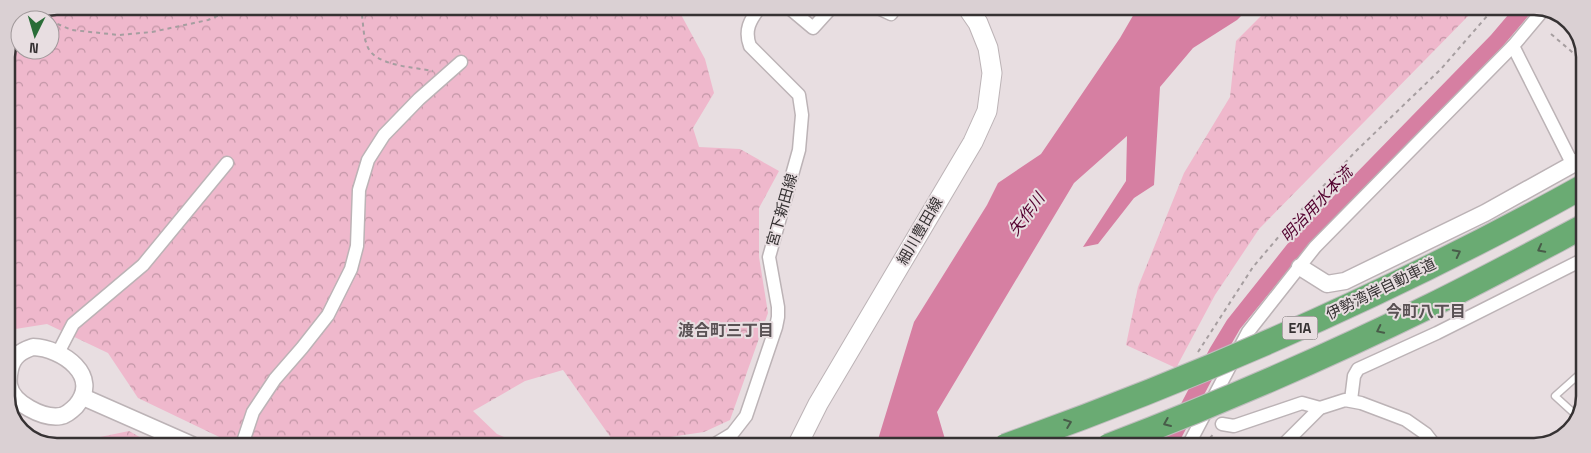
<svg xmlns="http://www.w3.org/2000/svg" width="1591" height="453" font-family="'Space Grotesk','Noto Sans JP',sans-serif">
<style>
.forest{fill:url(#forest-crowns)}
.water{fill:#d67fa2}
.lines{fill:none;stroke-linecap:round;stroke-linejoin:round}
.service-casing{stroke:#bcb3b6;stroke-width:9}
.minor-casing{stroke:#bcb3b6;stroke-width:15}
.tertiary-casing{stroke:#bcb3b6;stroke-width:19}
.secondary-casing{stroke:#bcb3b6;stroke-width:21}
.path{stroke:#a69ea0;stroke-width:2;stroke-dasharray:4 4;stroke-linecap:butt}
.service{stroke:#fff;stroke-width:6}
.minor{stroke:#fff;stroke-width:12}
.tertiary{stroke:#fff;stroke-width:16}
.secondary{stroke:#fff;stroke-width:19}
.motorway-bridge-casing{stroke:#bfbdbe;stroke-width:26;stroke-linecap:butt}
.motorway-bridge{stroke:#6aab73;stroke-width:24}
.oneway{stroke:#485c49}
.labels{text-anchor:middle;stroke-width:4;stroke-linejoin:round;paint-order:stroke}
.shield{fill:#e8dee1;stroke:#6b6667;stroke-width:1}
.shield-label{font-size:14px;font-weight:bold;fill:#363233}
.street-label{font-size:15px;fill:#363233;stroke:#e8dee1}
.water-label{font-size:16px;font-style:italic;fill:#53022f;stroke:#e8dee1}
.neighbourhood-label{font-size:16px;font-weight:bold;fill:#595154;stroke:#e8dee1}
.rim{fill:none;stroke:#363233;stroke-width:2.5}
</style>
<defs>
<pattern id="forest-crowns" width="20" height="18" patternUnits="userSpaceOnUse" patternTransform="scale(1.25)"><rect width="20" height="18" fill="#efb8cc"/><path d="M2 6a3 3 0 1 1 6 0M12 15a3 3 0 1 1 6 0" fill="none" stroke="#c296a6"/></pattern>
</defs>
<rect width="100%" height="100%" fill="#e8dee1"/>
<g class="forest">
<path d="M57,6L681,7L678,9L705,59L714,93L693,128L699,147L740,149L779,171L759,208V257L768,313L730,420L704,432L616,445L563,370L525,381L473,411L497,434L525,446L236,445L138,398L108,353L47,324L9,330L6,328V57L20,24V50H50V20H24Z"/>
<path d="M1269,8H1476L1259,229L1215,295L1176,368L1126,345L1138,287L1184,173L1230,97L1236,41Z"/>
<path d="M22,431L76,442L129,431L154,445H44Z"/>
</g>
<g class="water">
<path d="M1138,7L1249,8L1237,20L1193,48L1160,87L1154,185L1134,198L1098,244L1083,247L1126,181L1127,136L1074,183L937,412L947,446H876L914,322L987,205L998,183L1041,154L1120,38Z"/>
<path d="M1514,8H1535L1502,47L1360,192L1302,253L1240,329L1225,355L1177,446H1159L1210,348L1227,320L1289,242L1491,35Z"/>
</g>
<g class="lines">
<defs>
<path id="service" d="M1578,417L1555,396L1583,371"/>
<g id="minor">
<path d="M788,7L813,28L832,7"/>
<path d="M876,7L891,14L896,7"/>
<path d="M1513,46L1573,165"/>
<path d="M58,353L73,324L143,265L227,163"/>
<path d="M1351,400L1354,376L1358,369L1437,333L1584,259"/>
<path d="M1222,424L1234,426L1302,403L1320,408"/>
<path d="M242,445L253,412L275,379L302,348L328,315L351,269L357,246L359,190L368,160L384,135L419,99L461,62"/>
<path d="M712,446L732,434L746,416L776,327L778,317V307L769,257L799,150L802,115L799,95L750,46C744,30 750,20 760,7"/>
<path d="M1185,446L1190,442L1248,332L1315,247L1513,46L1545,8"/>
<path d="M1282,446L1320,408L1345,400L1361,403L1406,420L1426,434L1436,447"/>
</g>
<g id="tertiary">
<path d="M1300,267L1327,284L1345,281L1485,213L1584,158"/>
<path d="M33,347C62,348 102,376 76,406C72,410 66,415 61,416C43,419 12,403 9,385C8,380 9,374 10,369C13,356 21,351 33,347Z"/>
<path d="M83,397L192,445"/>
</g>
<path id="secondary" d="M797,446L818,404L973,142L987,111L992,73L988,48L978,23L967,7"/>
</defs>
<use href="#service" class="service-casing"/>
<use href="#minor" class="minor-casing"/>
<use href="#tertiary" class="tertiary-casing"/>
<use href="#secondary" class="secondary-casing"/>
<g class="path">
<path d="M360,7C364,19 362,33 367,45C373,66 414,67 433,71"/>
<path d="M37,15L47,20"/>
<path d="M50,21L72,30L119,35L152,32L208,20L241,6"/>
<path d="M1551,34L1585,63"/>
<path d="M1198,352L1253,267L1303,208L1355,152L1441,69L1494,8"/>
<path d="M1204,443L1207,442L1214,433"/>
</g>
<use href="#service" class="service"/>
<use href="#minor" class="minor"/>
<use href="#tertiary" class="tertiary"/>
<use href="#secondary" class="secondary"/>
<defs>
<g id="motorway-bridge">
<path d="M1005,446C1204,375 1399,289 1584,186"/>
<path d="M1108,446C1218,404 1326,357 1432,305C1483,280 1533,253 1584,226"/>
</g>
</defs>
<use href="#motorway-bridge" class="motorway-bridge-casing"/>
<use href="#motorway-bridge" class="motorway-bridge"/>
</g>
<defs><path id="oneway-chevron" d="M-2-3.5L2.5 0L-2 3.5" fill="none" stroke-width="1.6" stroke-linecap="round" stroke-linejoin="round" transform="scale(1.25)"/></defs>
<g class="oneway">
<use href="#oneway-chevron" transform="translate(1541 249) rotate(152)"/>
<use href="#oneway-chevron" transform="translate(1457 253) rotate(-27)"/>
<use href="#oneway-chevron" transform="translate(1380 330) rotate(154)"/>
<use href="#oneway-chevron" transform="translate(1068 423) rotate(-21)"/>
<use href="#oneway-chevron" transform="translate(1167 423) rotate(157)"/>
</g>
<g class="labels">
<rect class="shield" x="1282.5" y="316.5" width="35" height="23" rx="4"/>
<g class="shield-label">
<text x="1300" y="333">E1A</text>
</g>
<g class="street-label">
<text transform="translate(782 210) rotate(-74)" y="5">宮下新田線</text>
<text transform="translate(920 231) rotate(-60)" y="5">細川豊田線</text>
<text transform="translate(1381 289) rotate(-26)" y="5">伊勢湾岸自動車道</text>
</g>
<g class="water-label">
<text transform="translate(1316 204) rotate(-47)" y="6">明治用水本流</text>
<text transform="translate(1026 214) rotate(-53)" y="6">矢作川</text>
</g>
<g class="neighbourhood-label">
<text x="1426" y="317">今町八丁目</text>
<text x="726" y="336">渡合町三丁目</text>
</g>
</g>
<path d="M0 0H1591V453H0ZM57 15H1534A42 42 0 0 1 1576 57V396A42 42 0 0 1 1534 438H57A42 42 0 0 1 15 396V57A42 42 0 0 1 57 15Z" fill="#dad0d3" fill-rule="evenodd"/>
<path class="rim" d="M57 15H1534A42 42 0 0 1 1576 57V396A42 42 0 0 1 1534 438H57A42 42 0 0 1 15 396V57A42 42 0 0 1 57 15Z"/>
<g transform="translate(35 35) rotate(185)"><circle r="24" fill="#e8dee1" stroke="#a1999b"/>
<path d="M0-4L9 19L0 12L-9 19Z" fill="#2a6d38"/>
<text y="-8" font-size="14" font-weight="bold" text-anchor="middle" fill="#363233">N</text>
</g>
</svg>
